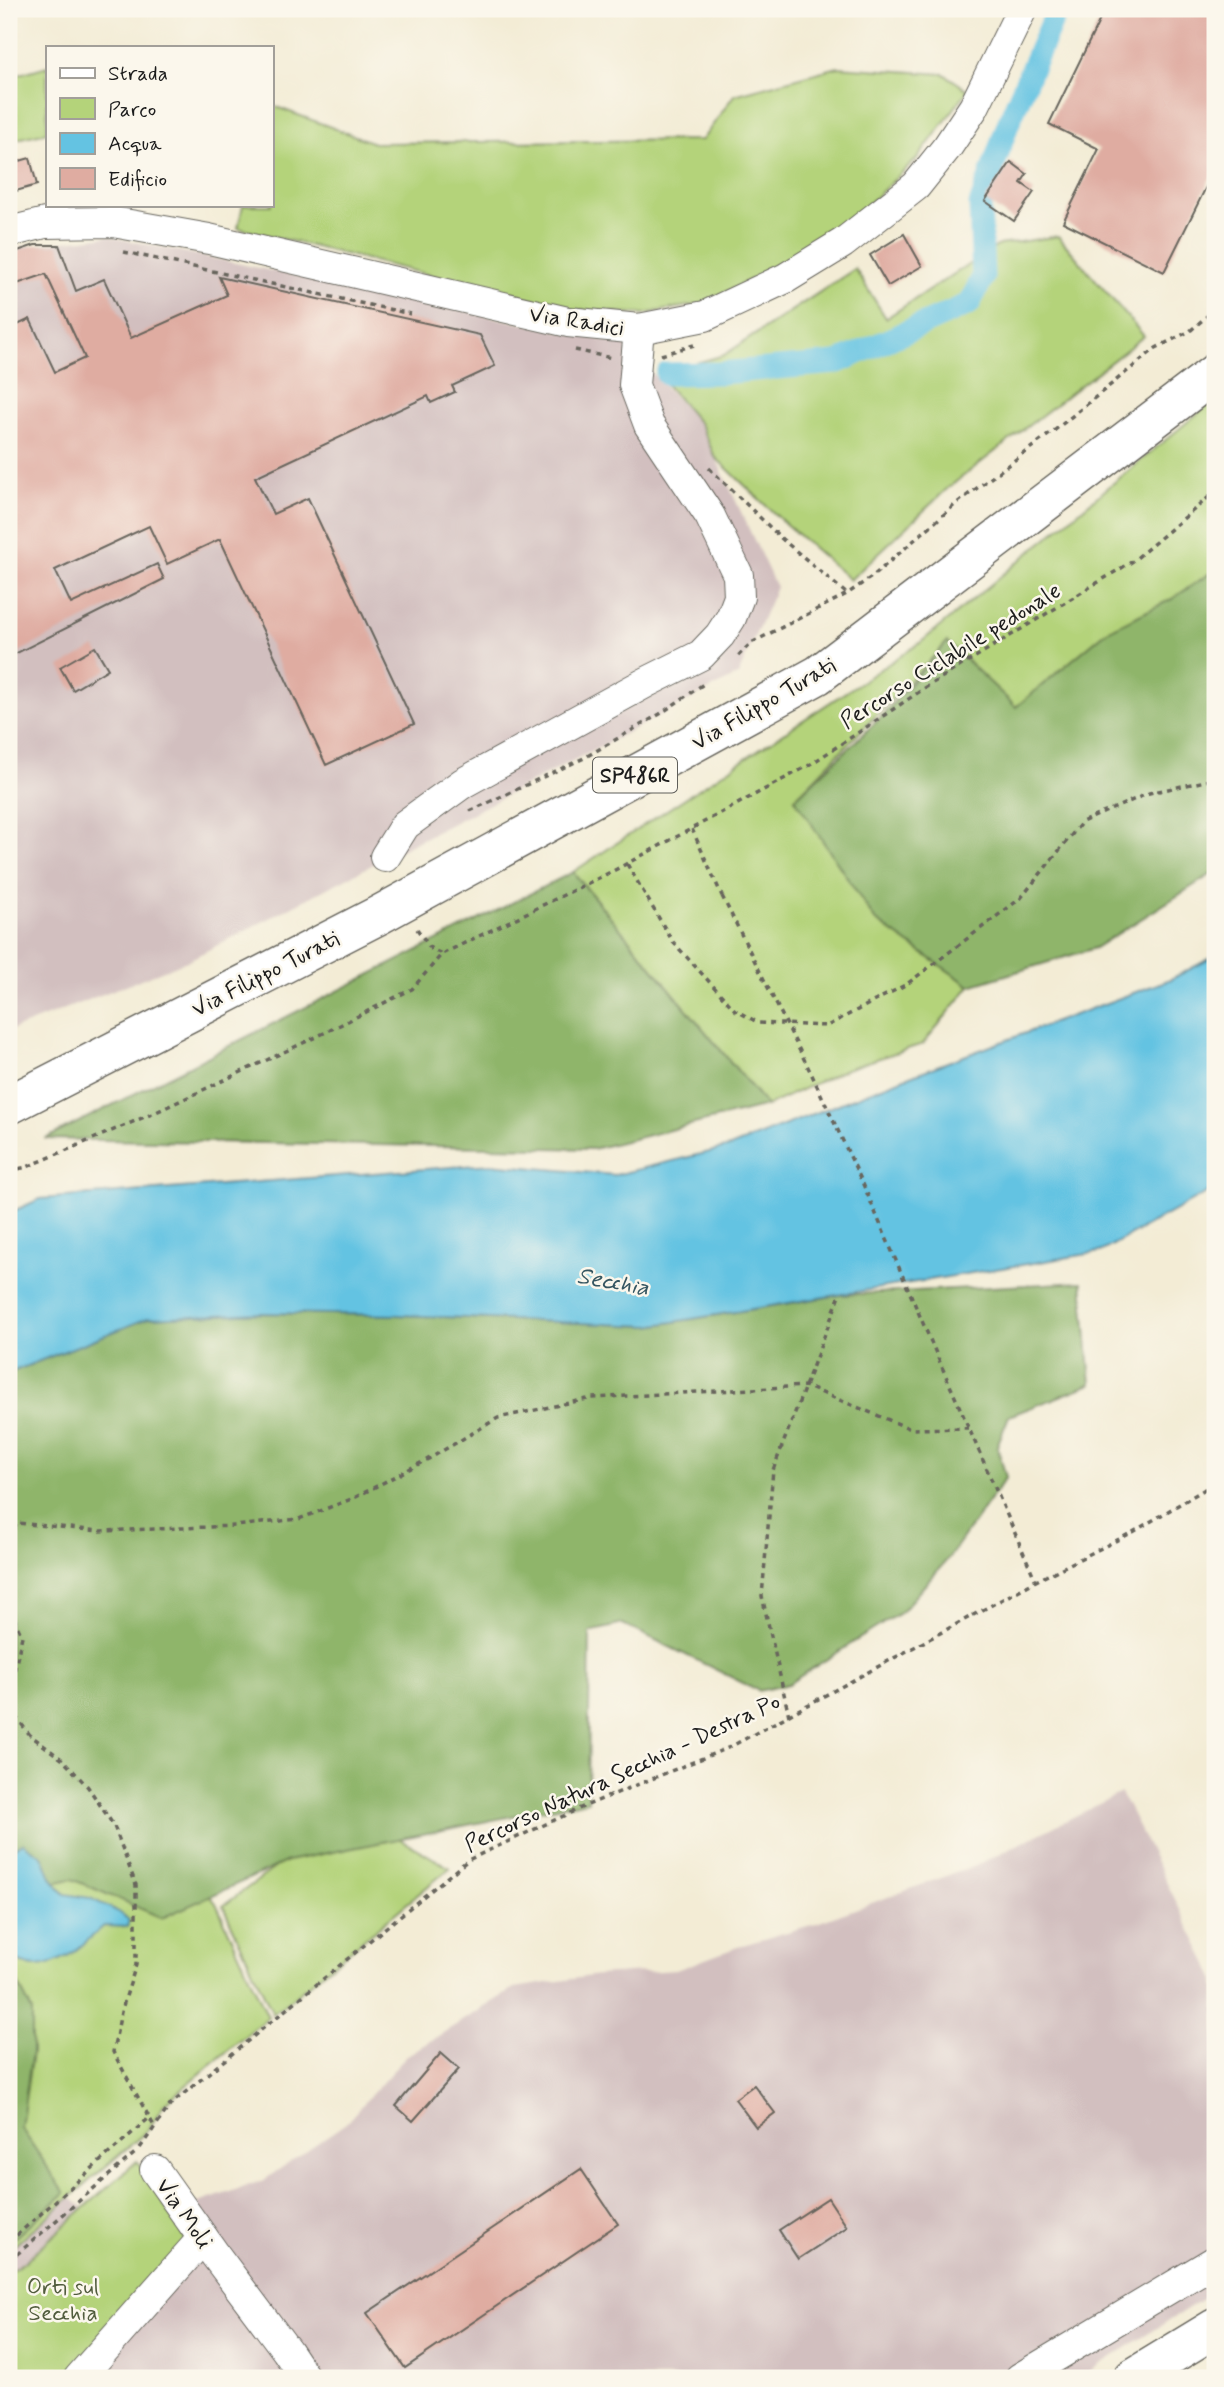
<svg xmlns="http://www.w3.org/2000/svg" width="1224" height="2387" font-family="Mynerve,sans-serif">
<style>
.industrial{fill:#d2bfbf}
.green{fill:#b4d37a;stroke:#68784b;stroke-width:2}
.forest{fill:#8fb56a;stroke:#566843;stroke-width:2}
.water{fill:#64c3e2;stroke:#40707f;stroke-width:2}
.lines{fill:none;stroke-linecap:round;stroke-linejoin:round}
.canal{stroke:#64c3e2;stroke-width:23}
.building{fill:#dfaca1}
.minor-casing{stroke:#67655d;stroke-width:32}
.major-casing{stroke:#67655d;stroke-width:41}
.path{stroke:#67655d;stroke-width:3.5;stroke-dasharray:5 5;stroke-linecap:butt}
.minor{stroke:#fff;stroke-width:30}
.major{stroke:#fff;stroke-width:38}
.path-bridge{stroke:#67655d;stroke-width:3.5;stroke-dasharray:5 5;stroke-linecap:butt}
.labels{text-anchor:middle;stroke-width:5;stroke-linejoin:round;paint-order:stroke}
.shield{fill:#fbf7ec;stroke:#5f5e5a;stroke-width:2}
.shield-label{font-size:21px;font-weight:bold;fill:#1c1c1c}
.street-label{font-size:23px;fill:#1c1c1c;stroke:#fbf7ec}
.park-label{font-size:23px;fill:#515c3d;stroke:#fbf7ec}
.water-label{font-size:24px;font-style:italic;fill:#355661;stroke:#fbf7ec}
</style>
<rect width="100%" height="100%" fill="#fbf7ec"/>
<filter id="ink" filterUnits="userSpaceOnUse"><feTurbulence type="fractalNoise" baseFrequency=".0143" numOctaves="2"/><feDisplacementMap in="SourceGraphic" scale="14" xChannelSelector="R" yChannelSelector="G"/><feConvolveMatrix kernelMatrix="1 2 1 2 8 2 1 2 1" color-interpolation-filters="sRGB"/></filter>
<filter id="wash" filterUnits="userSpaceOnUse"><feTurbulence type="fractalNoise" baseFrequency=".00686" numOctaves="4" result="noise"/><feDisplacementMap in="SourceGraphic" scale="28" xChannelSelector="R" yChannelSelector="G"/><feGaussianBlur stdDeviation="1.57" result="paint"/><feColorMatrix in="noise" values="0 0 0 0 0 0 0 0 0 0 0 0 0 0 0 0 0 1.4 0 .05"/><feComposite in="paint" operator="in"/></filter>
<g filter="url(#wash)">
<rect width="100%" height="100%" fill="#f3ecd5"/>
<g class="industrial">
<path d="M107,236L625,345L700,424L776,587L738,675L187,961L9,1031V248Z"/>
<path d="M1121,1793L1215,1978V2291L1079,2378H9V2243L65,2193L108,2227L173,2212L264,2180L346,2123L406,2056L515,1988L598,1975L676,1970L743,1945L811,1925L979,1864Z"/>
</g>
<g class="green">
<path d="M47,66V132L9,141V77Z"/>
<path d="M838,67L944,74L968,90L917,159L850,221L781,264L705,303L643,314L572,310L238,228L243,205H271V105L374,143L702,140L734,95Z"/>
<path d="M1058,236L1144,336L948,488L850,580L781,520L715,457L700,424L657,374L724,355L855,269L886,318L999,245Z"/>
<path d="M1215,399V570L1172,599L1107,631L1016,707L947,643L795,798L875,920L970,986L923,1044L846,1069L767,1106L573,872L920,643Z"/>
<path d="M9,1651L216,1903L268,2017L164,2104L148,2130L9,2250Z"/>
<path d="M386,1831L450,1868L273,2014L223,1906L315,1838Z"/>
<path d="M137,2161L187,2242L64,2378H9V2272L24,2262Z"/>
</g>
<g class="forest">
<path d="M1215,570V872L1095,948L970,986L875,920L795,799L881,717L947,642L1016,707L1107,631L1172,599Z"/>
<path d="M573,872L767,1106L593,1149L45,1139Z"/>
<path d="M1082,1282L1091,1384L1009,1416L997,1446L1006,1477L948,1559L901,1612L788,1684L759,1691L623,1624L590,1632L588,1801L288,1861L162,1918L72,1879L13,1890L9,1897V1373L148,1318L261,1313L398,1315L649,1326L840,1295Z"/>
<path d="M9,1966L32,2011V2052L21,2128L65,2193L9,2243Z"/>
</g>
<g class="water">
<path d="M1215,956V1188L1100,1252L649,1326L398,1315L261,1313L148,1318L9,1373V1213L40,1199L490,1164L615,1175L730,1147L902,1079L1171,979Z"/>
<path d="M23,1843L42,1856L52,1879L65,1894L90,1898L119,1912L129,1920L127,1927L104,1926C85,1942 64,1966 36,1966C27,1966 17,1961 9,1958V1850Z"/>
</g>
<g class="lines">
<path class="canal" d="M667,374L719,373L836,363L969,304L983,277L980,205L1008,124L1057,9"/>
</g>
<g id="blocks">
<g class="building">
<path d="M1105,9H1215V169L1164,272L1063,222L1099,149L1049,124Z"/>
<path d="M30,158L37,185L9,193V164Z"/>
<path d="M1011,162L1027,174L1021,183L1034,192L1014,221L985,201Z"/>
<path d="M904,234L922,266L888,286L870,255Z"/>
<path d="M35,245H59L76,291L104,279L131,338L227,295L219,277L480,335L495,366L452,386L455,392L431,403L428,396L255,477L273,514L308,498L414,724L326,765L220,539L167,564L149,526L55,570L71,604L157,564L164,579L9,657V329L30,319L55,372L85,358L46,274L17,284L9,280V254Z"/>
<path d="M95,647L108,669L73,690L60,667Z"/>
<path d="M441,2053L459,2069L413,2121L396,2106Z"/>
<path d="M754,2085L775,2113L756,2127L735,2099Z"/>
<path d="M581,2169L618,2224L405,2368L367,2313Z"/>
<path d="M828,2198L847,2227L798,2259L779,2230Z"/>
</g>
</g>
</g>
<g filter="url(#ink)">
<use href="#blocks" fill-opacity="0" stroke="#67655d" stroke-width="2"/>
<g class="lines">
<defs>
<g id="minor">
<path d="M9,232L45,223L113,222L209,239L568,322L639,329L705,316L786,278L843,243L916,186L948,146L974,107L1022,9"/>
<path d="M385,857L405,825L463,783L647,682L701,655L720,635L731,618L739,597L738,575L710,516L649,425L634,385L639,329"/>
<path d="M155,2170L216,2256L287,2351L305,2378"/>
<path d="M79,2378L203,2238"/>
<path d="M1020,2378L1215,2261"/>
</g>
<g id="major">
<path d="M9,1105L379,915L818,675L1215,373"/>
<path d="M1133,2378L1215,2328"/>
</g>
</defs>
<use href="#minor" class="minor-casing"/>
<use href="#major" class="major-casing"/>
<g class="path">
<path d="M124,252L411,314"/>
<path d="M575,350L612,358"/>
<path d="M661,355L694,345"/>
<path d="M709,468L782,539L847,594"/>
<path d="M738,656L751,643L847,594L873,576L957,503L1055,430L1156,348L1190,331L1215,309"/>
<path d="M470,811L584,758L660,714L705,683"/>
<path d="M692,829L722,896"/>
<path d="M627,864L673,942L735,1010L759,1023L827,1026L907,984L1021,898L1082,822L1149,793L1215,779"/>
<path d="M417,929L431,949L442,954"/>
<path d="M9,1171L27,1167L154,1113L318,1036L412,989L442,954L613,871L808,766L931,684L1133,561L1215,492"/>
<path d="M938,1358L1036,1581"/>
<path d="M9,1538L17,1523L101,1531L235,1526L299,1519L354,1498L432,1457L498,1418L592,1398L805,1386L911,1429L968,1428"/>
<path d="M9,1609L22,1636L9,1696"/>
<path d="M9,1708L30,1735L63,1760L88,1787L114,1826L136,1885V1965L121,2012L113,2052L154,2126"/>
<path d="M789,1716L762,1596L773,1470L840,1295"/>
<path d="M140,2148L171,2104L468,1860L585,1806L730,1747L1036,1581L1133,1532L1215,1483"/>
<path d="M9,2242L149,2118"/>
<path d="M9,2261L135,2153"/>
</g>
<use href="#minor" class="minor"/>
<use href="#major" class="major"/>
<path class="path-bridge" d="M722,896L812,1075L863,1184L938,1358"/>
</g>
</g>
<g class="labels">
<rect class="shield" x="593" y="757.5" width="84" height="35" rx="5"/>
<g class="shield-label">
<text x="635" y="782">SP486R</text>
</g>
<g class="street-label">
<text transform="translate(577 320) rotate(9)" y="8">Via Radici</text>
<text transform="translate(950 655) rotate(-32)" y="8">Percorso Ciclabile pedonale</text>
<text transform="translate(763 703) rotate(-30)" y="8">Via Filippo Turati</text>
<text transform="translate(265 973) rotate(-27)" y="8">Via Filippo Turati</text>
<text transform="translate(622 1772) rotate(-25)" y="8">Percorso Natura Secchia - Destra Po</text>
<text transform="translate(185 2213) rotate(55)" y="8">Via Moli</text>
</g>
<g class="park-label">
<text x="63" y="2294">Orti sul<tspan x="63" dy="26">Secchia</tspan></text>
</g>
<g class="water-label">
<text transform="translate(613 1281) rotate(10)" y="8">Secchia</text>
</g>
</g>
<rect width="1224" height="2387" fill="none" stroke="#fbf7ec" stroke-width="35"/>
<rect x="46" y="46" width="228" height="161" fill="#fbf7ec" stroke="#a29f99" stroke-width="2"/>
<rect x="60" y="68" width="35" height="10" fill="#ffffff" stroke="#a29f99" stroke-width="2"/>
<text x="108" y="80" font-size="21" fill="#1c1c1c">Strada</text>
<rect x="60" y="98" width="35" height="21" fill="#b4d37a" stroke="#a29f99" stroke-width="2"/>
<text x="108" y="116" font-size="21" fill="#1c1c1c">Parco</text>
<rect x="60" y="133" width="35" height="21" fill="#64c3e2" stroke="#a29f99" stroke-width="2"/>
<text x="108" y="150" font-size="21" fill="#1c1c1c">Acqua</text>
<rect x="60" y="168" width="35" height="21" fill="#dfaca1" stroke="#a29f99" stroke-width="2"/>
<text x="108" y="186" font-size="21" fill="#1c1c1c">Edificio</text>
</svg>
